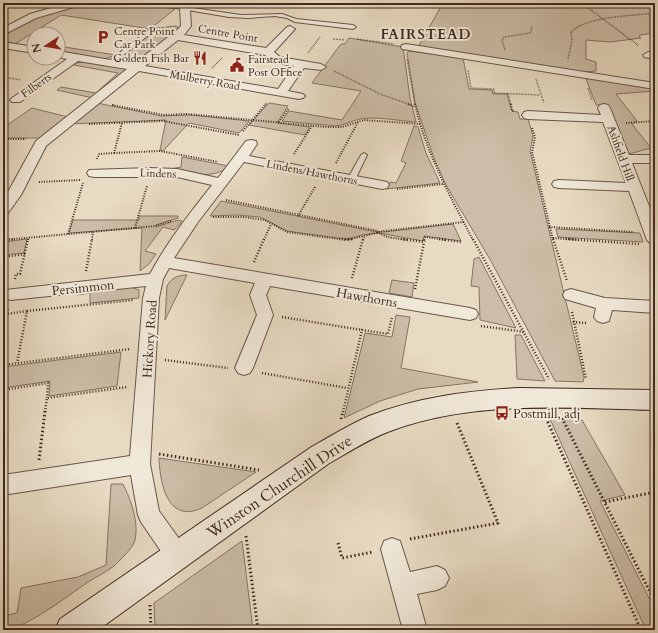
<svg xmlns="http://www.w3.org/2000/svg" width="658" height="633" font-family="Cardo,serif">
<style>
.green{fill:#cbbda7;stroke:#867364}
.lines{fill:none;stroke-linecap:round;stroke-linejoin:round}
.lane-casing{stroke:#6a5649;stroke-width:2}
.street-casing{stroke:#6a5649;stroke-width:2}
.secondary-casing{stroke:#402920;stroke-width:2}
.path-far3{stroke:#402920;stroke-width:1.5;stroke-dasharray:0.5 1;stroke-linecap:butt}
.path-far2{stroke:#402920;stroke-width:2;stroke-dasharray:1 1.5;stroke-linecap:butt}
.path-far1{stroke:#402920;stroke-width:2.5;stroke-dasharray:1 2;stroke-linecap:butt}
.path{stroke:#402920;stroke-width:3;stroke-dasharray:1.5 2.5;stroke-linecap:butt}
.lane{fill:#f0e8d8;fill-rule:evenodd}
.street{fill:#f0e8d8;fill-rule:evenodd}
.secondary{fill:#f0e8d8;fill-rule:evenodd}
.labels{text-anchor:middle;stroke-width:4;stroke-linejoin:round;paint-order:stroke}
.far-poi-label{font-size:11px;fill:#402920;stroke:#f0e8d8;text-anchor:start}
.far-street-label{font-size:11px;fill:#402920;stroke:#f0e8d8}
.street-label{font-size:13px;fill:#402920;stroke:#f0e8d8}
.poi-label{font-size:13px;fill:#402920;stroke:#f0e8d8;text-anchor:start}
.far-district-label{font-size:14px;font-weight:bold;letter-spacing:1px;fill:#402920;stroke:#f0e8d8}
.near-street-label{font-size:16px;fill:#402920;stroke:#f0e8d8}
</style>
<rect width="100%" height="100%" fill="#e8dbc3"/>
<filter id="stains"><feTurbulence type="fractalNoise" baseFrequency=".005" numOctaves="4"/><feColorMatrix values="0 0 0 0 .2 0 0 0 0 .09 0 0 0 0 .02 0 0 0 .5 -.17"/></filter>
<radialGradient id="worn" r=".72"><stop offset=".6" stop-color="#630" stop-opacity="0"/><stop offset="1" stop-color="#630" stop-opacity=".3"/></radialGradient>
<g class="green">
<path d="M89,3H139L175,9L150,29L61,15L15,44L3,42V36L33,18Z"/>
<path d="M443,3H621L634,5L649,3L655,8V33L640,35L639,37L641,38L610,42L586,40V59L596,62V71L583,72L418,47Z"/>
<path d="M176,26L178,27V31L137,65L123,63V56L157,28Z"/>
<path d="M349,38L403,47L410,98L416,122C398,121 378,116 360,119C351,121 345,125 336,126L282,121L289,111L342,120L361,91L312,83L341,44H345Z"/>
<path d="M58,46L116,55L104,59L58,51Z"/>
<path d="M409,51L463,58L469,89L492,90L493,94H507L512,111L518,112L520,119H528L533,136L530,151L584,377L583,382L555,381L491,261L446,185L434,158L415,103L407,53Z"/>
<path d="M88,62L130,69L93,98L57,90L61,87L96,93L118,73L74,65L76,63Z"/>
<path d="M585,76L655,87V91L616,94L637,121L632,124L651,148L629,154L606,105H596Z"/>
<path d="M97,103L161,116L191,115L249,121L239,133L189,123L163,151L160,150L166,120L69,124Z"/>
<path d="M269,103L288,106L277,123L310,127L305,135L249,125Z"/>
<path d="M32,108L68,117L42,138H3V128Z"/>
<path d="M414,126L418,127L426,153L440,183L386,189L390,182L396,183L406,163L401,161Z"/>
<path d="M182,157L229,166C213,181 189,172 170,169L181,167Z"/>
<path d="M221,201L372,231L384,232L453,224L461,241L424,236L423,241L379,233L362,235L349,239L338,238L287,231L260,217L237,215L210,216Z"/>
<path d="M139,216H178V218L156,225V227L178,220L182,221L174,230L163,227L145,251L156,254L149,264L140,271L142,228L69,233L73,220H139Z"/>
<path d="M556,229L640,233L643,242L558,237Z"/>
<path d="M27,239L24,253L3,255V242Z"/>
<path d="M479,257L516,328L480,320L479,287L471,286L474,259Z"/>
<path d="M187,275L165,320L167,286C171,278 178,275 187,275Z"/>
<path d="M392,280L414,283L412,297L389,293Z"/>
<path d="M131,287L139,290V298L90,303V293L77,295V292Z"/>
<path d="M396,315L410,317L401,368L478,382L418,389L380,401L344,418L365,333L392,337Z"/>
<path d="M515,335H521L545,381L517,379Z"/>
<path d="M121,352L117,386L49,396L50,381L3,388V367Z"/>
<path d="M550,419L582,420L625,495L600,501L655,610V630H646Z"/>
<path d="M159,458L256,472L202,508C167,524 160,483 159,458Z"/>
<path d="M111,484H123C131,500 139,522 135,540C134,547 119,561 114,566C106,572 96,577 88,582C69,595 24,630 3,630V616L17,613L21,588L78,577L106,565Z"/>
<path d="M242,541L253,630H155L154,603Z"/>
</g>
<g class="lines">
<defs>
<g id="lane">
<path d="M147,3H158L241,15L282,14L296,19L353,25L356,27L353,29L295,22L287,18L275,16L248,18L229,17Z"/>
<path d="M151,28L156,29L112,64H108V62Z"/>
<path d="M364,153L367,155L355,180L354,182H348L347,180L361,155Z"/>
</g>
<g id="street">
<path d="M68,3H83L81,5L36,18L3,35V28L30,14Z"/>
<path d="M185,6L190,9L191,26L184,35L266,48L287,27L290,26L295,29L274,52L280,57L321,64L326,67L321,70L304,68L288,91L303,94L305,96L303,98L299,99L139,71L46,146L21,195L8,213L3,214V201L36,141L127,69L78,61L20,102H12L10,100L12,98L67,59L58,57V51L134,64L177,30L181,26L180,9ZM178,40L265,55L273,62L294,66L278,89L145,66Z"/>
<path d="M3,42L34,47V53L3,48Z"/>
<path d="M406,44L655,83V89L402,49L401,47L402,45Z"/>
<path d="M648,52L655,53V59L644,57L643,55Z"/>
<path d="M604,104L608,105L610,108L629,155H655V163H632L655,221V245L650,243L647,240L629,191L559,188L554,187L552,184L554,181L559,180L626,183L603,122L528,119L524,118L522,115L524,112L528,111L601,115L598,108L600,105Z"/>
<path d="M251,140L256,141L257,144L249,156L382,181L387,182L389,185L387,188L382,189L244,162L198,222L174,258L470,308L476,310L478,314L476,318L470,320L270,286L266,295L273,315L253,368L250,373L244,375L238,373L235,368L257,315L250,295L255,283L169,268L163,279L159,298L150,464L159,511L185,547L188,555L185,563L177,566L169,563L141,522L138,515L131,475L3,495V475L130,456L143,298L146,286L11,300L5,298L3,294L5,290L150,274C167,242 190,213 212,185L177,177H94L89,176L87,173L89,170L150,168L177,169L218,178L246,141Z"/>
<path d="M571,289L605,298L655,301V313L612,310L609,321L603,323L597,321L594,317L596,308L565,299L563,295L565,291Z"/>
<path d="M392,538L400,541L410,572L437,566L445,570L449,578L445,586L437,590L417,594L427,630H403L381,549L384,541Z"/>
</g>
<path id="secondary" d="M519,388L655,390V410C568,408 476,400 393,430C370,438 349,452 328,464L98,630H55L60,619L310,448C329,437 349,425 369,416C418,397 468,391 519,388Z"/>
</defs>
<use href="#lane" class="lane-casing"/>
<use href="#street" class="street-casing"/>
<use href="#secondary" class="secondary-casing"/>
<g class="path-far3">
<path d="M587,3V7L639,46"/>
<path d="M333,39L345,40"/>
<path d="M357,39L394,44"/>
<path d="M505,50L502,41L504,37L530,33L532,29L531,27"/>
<path d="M308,53L320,37"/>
<path d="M407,59L415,105"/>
<path d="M568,59L572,40L571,32C587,16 632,16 655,13"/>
<path d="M212,68L222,58"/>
<path d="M468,70L471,88L494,89V93L540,95"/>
<path d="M334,71L380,94L411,105"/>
<path d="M3,77L21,80"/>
<path d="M536,79L544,103"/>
<path d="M588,88L592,100"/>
<path d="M508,93L511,105"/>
<path d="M112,105H114"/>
<path d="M265,105L267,103"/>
</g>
<g class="path-far2">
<path d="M408,104L415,107"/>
<path d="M415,104C426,153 450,196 473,240"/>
<path d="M511,104L512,111H514"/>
<path d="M112,105L164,115L187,114L327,127H342L364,120L420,124"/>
<path d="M279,122L289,108"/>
<path d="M626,123L655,121"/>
<path d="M89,124L163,121L239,135"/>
<path d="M532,128L535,137L532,152L553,240"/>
<path d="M243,131L266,104"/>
<path d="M3,139H26"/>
<path d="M114,153L160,151L218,162"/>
<path d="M294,154L312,126"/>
<path d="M97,159L99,154L114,153L122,123"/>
<path d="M336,163L358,122"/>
<path d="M39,182L80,180"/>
<path d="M397,189L443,184"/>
<path d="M226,200L378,231"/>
<path d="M298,216L315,187"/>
<path d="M213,217H244L265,220L287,232L346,240"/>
<path d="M549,227L634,232"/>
<path d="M135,228L147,186"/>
<path d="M377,232L387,237L408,240"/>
<path d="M68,234L83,183"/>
<path d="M553,238L580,240"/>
<path d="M4,240L155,226L171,221"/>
<path d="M28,240V238"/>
<path d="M92,240L93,232"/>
<path d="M264,240L271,224"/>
<path d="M347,240L384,231L464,222"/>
<path d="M363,240L364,237"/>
<path d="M424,240L425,237L446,240"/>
</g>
<g class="path-far1">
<path d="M339,239H352"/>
<path d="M401,239L424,242L425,239"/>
<path d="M439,239L462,242"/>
<path d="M473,239L549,379"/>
<path d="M553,239L567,281"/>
<path d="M566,239L639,244"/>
<path d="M3,240L15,239"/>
<path d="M3,257L25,254"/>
<path d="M254,262L264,239"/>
<path d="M86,271L92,239"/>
<path d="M352,278L363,239"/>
<path d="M15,279L16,274H20L28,239"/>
<path d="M415,289L424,242"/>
<path d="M8,309L7,314L27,311L17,363"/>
<path d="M27,311L133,300"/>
<path d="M572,312L586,379"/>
<path d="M282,317L362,330"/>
<path d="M573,322L586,323"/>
<path d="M481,326L525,332"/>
<path d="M165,360L228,368"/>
<path d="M3,365L130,349"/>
<path d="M262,373L347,388"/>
<path d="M3,390L48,383L47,398"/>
<path d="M45,412L47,398L127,387"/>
<path d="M343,412L362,330L388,334L392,317"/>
</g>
<g class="path">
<path d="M546,418L641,630"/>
<path d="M562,418L655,602"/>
<path d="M341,419L343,411"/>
<path d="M159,454L259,470"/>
<path d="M39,460L45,411"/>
<path d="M605,502L655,492"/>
<path d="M246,536L258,630"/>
<path d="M410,539L498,523L457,423"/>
<path d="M338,543L342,558L373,552"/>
<path d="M150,605L151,630"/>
<path d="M373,630L392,626"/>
</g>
<use href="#lane" class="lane"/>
<use href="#street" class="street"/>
<use href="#secondary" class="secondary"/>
</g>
<defs>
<symbol id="parking-bare" viewBox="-9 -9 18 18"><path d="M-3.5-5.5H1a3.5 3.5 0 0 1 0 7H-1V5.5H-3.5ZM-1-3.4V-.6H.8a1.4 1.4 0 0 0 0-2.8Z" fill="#8f2418" stroke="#f0e8d8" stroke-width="2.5" paint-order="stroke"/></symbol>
<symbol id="restaurant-bare" viewBox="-9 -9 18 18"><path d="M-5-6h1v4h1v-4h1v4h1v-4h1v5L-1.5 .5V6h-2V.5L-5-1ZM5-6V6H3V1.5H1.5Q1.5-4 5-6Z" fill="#8f2418" stroke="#f0e8d8" stroke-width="2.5" paint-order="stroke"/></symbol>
<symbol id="civic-bare" viewBox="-9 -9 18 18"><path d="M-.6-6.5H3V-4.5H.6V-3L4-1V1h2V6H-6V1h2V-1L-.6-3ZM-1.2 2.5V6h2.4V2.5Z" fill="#8f2418" stroke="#f0e8d8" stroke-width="2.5" paint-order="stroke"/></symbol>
<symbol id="bus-bare" viewBox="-9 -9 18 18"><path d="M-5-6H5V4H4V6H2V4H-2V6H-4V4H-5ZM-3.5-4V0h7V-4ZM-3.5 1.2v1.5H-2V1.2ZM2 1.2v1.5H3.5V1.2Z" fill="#8f2418" stroke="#f0e8d8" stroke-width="2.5" paint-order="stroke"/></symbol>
</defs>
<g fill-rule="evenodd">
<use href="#parking-bare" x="93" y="27" width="20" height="20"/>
<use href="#restaurant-bare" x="190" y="48" width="20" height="20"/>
<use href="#civic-bare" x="227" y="55" width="20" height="20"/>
<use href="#bus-bare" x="492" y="403" width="20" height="20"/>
</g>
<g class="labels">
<g class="far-poi-label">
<text x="114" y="35">Centre Point<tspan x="114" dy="13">Car Park</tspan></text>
<text x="189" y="62" text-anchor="end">Golden Fish Bar</text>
<text x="248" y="63">Fairstead<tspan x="248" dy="13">Post OFfice</tspan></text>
</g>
<g class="far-street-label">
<text transform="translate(228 33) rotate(10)" y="4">Centre Point</text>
<text transform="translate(205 80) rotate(10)" y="4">Mulberry Road</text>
<text transform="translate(36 85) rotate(-35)" y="4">Filberts</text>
<text transform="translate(621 153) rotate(70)" y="4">Ashfield Hill</text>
<text transform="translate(312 172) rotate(11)" y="4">Lindens/Hawthorns</text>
<text transform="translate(158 173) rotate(2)" y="4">Lindens</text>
</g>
<g class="street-label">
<text transform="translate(83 287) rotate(-6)" y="5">Persimmon</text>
<text transform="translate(367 297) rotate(10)" y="5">Hawthorns</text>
<text transform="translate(149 339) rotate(-86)" y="5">Hickory Road</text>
</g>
<g class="poi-label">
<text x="513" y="418">Postmill, adj</text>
</g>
<g class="far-district-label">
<text x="426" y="39">FAIRSTEAD</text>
</g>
<g class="near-street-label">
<text transform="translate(279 486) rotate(-34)" y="6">Winston Churchill Drive</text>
</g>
</g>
<rect width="658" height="633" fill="none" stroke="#e8dbc3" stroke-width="16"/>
<rect x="4" y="4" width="650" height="625" fill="none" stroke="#402920" stroke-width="2"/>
<rect x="8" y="8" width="642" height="617" fill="none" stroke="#402920"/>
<g transform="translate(46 46) rotate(258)"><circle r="19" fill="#f0e8d8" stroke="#aa9c8e"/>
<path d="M0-3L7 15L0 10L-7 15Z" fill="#8f2418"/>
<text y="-6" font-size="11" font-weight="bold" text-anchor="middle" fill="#402920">N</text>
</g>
<rect width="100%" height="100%" filter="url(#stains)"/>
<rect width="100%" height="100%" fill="url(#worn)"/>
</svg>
